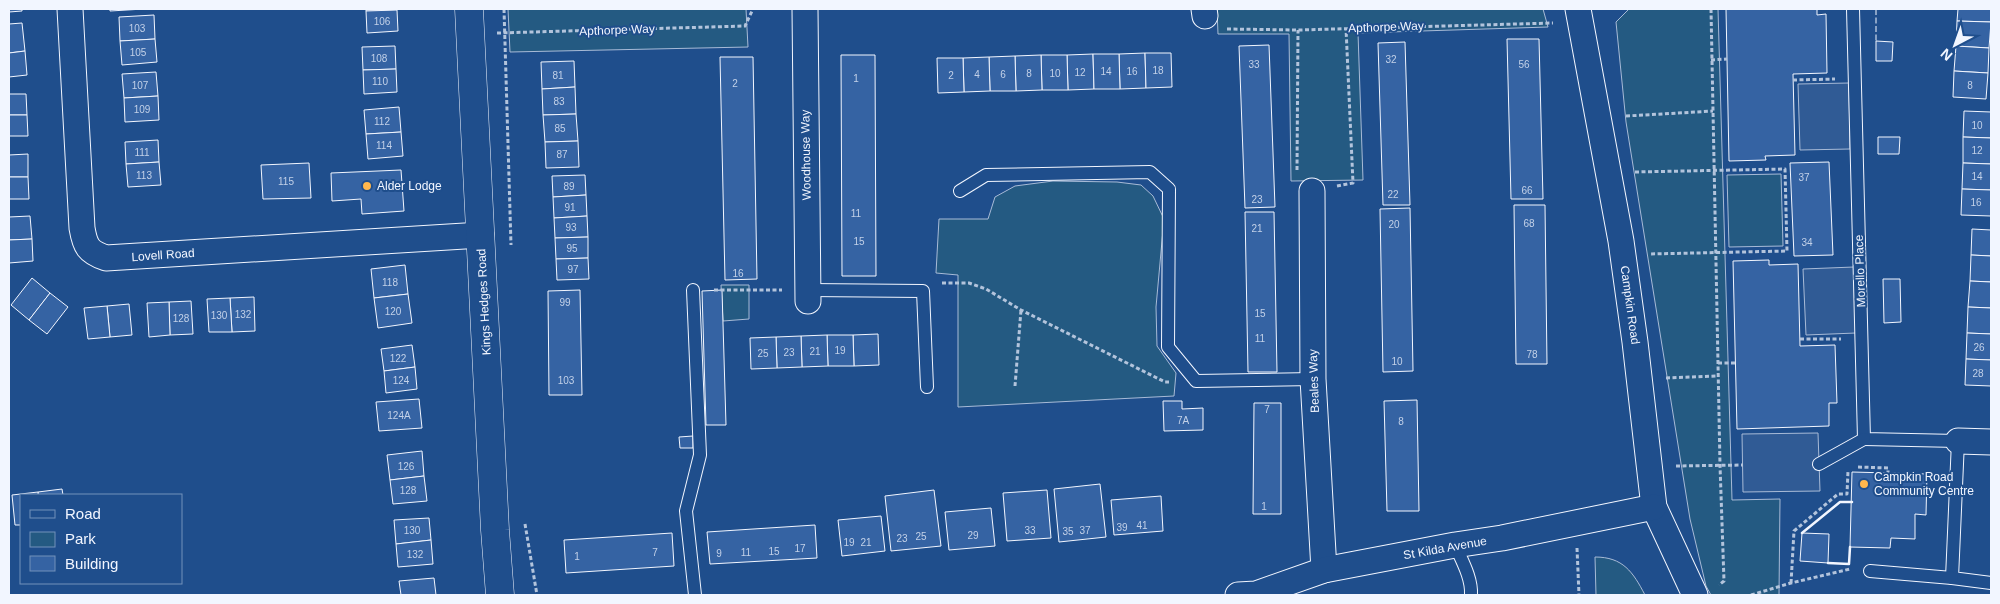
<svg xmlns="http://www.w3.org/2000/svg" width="2000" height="604" font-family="Helvetica,sans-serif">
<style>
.green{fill:#245a82;stroke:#a8bbd7}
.parking{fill:#305b95;stroke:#a8bbd7}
.building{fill:#3563a3;stroke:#f2f6ff}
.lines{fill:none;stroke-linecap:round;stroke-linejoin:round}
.lane-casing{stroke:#f2f6ff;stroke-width:14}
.street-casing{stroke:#f2f6ff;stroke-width:27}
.secondary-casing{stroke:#f2f6ff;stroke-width:29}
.path{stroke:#b3c4dc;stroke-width:3;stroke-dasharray:4 2.5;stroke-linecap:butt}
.lane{stroke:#1f4e8c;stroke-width:12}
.street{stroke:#1f4e8c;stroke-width:25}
.secondary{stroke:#1f4e8c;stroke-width:28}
.fence{stroke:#f2f6ff;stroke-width:1;stroke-dasharray:6 2.5;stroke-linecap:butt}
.wall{stroke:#f2f6ff;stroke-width:2.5}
.poi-dot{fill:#ffb74d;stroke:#1f4e8c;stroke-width:2}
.labels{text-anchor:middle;stroke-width:4;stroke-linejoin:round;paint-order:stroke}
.number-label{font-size:10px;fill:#c3d1e8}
.street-label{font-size:12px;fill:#f2f6ff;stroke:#1f4e8c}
.poi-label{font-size:12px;fill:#f2f6ff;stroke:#1f4e8c;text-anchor:start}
</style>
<rect width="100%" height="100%" fill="#1f4e8c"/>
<g class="green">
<path d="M508,9H746L748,47L510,52Z"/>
<path d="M1217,9H1543L1548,27L1358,33L1363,180L1291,181L1289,34H1218Z"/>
<path d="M1629,9H1718L1732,500L1780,499L1779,595H1711L1706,586L1690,519L1626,122L1616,22Z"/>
<path d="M1781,174L1783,246L1729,247L1727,175Z"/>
<path d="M1053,181L1117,182L1141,185L1153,196L1164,219L1156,307L1157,346L1176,373L1174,396L958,407V275L936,273L939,219H988L995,197L1015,186Z"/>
<path d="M721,285H749V319L723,321Z"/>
<path d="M1595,557C1623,557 1633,572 1645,595H1596Z"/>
</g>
<g class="parking">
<path d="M1849,83L1850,149L1800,150L1798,84Z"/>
<path d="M1854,267L1856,333L1806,335L1803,269Z"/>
<path d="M1818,433L1820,491L1743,492L1742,434Z"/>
</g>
<g class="building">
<path d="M9,9H22V11L9,12Z"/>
<path d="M110,9H144L110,11Z"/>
<path d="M366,9H397V10L366,11Z"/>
<path d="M1726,9H1817V15L1826,14L1827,73L1793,74L1795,155L1765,156L1766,160L1729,161Z"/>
<path d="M1958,9H1991V22L1957,21Z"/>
<path d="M397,10L398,31L367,33L366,11Z"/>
<path d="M154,15L155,39L120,41L119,17Z"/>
<path d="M1957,21L1991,22L1989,48L1956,46Z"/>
<path d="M22,23L25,51L9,53V24Z"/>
<path d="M155,39L157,62L122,65L120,41Z"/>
<path d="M1507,39H1539L1543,199H1511Z"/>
<path d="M1876,41L1893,42L1892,61H1876Z"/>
<path d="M1405,42L1410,205H1383L1378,43Z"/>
<path d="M1269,45L1275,207L1245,208L1239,46Z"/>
<path d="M395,46L396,69L363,70L362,47Z"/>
<path d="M1956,46L1989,48L1988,73L1954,71Z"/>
<path d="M25,51L27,75L9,77V53Z"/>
<path d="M1145,53L1146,88L1120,89L1119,54Z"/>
<path d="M1145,53H1171L1172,87L1146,88Z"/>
<path d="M1093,54L1094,89L1068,90L1067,55Z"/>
<path d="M1093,54H1119L1120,89H1094Z"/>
<path d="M841,55H875L876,276H842Z"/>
<path d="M1041,55H1067L1068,90H1042Z"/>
<path d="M1041,55L1042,90L1016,91L1015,56Z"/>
<path d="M1015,56L1016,91H990L989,57Z"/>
<path d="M720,57H753L757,279L725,280Z"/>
<path d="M989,57L990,91L964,92L963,58Z"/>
<path d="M937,58H963L964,92L938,93Z"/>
<path d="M574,61L575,87L542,89L541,62Z"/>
<path d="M396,69L397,92L364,94L363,70Z"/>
<path d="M1954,71L1988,73L1986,99L1953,97Z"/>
<path d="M156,72L158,96L124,98L122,74Z"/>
<path d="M575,87L576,114L543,115L542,89Z"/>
<path d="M9,94H26L27,115H9Z"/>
<path d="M158,96L159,120L125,122L124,98Z"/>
<path d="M399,107L401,132L366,134L364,110Z"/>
<path d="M1964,111L1991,112V138L1963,137Z"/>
<path d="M576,114L578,141L545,142L543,115Z"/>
<path d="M9,115H27L28,136H9Z"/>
<path d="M401,132L403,156L368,159L366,134Z"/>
<path d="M1878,137H1900L1899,154H1878Z"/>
<path d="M1963,137L1991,138V164L1963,163Z"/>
<path d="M158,140L159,162L126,164L125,142Z"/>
<path d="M578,141L579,167L546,168L545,142Z"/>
<path d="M28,154V177H9V155Z"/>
<path d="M159,162L161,185L128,187L126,164Z"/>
<path d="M1829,162L1833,255L1794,256L1790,163Z"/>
<path d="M309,163L311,198L263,199L261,165Z"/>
<path d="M1963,163L1991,164V190L1962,189Z"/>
<path d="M401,170L404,211L362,214L361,199L332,201L331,173Z"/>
<path d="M585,175L586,195L553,197L552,176Z"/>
<path d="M9,177H28L29,199H9Z"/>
<path d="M1962,189L1991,190V216L1961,215Z"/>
<path d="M586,195L587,216L554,218L553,197Z"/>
<path d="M1514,205H1545L1547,364H1516Z"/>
<path d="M1410,208L1413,371L1383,372L1380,209Z"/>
<path d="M1245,212H1274L1277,372H1248Z"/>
<path d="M30,216L32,239L9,240V217Z"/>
<path d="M587,216L588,237L555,238L554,218Z"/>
<path d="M1972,229L1991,230V256L1971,255Z"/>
<path d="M588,237V258L556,259L555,238Z"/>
<path d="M32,239L33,261L9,263V240Z"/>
<path d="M1971,255L1991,256V282L1970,281Z"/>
<path d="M588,258L589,279L557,280L556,259Z"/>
<path d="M1769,260V265L1798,264L1800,346L1835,345L1837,403H1829V426L1737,429L1733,261Z"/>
<path d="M405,265L408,294L374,298L371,269Z"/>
<path d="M32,278L50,293L29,320L11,305Z"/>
<path d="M1883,279H1900L1901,322L1884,323Z"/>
<path d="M1970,281L1991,282V308L1968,307Z"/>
<path d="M580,290L582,395H549L548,291Z"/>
<path d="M722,290L726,425H706L702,291Z"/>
<path d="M50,293L68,307L47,334L29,320Z"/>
<path d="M408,294L412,323L378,328L374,298Z"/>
<path d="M254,297L255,331L232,332L230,298Z"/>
<path d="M230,298L232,332H209L207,299Z"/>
<path d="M191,301L193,334L170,335L169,302Z"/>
<path d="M169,302L170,335L149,337L147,303Z"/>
<path d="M129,304L132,335L110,337L107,306Z"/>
<path d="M107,306L110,337L88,339L84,308Z"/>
<path d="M1968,307L1991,308V334L1967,333Z"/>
<path d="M1967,333L1991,334V360L1966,359Z"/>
<path d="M878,334L879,365L854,366L853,335Z"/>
<path d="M827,335H853L854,366H828Z"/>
<path d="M827,335L828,366L802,367L801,336Z"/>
<path d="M801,336L802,367L777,368L776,337Z"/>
<path d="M776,337L777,368L751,369L750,338Z"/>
<path d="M412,345L415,367L384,371L381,349Z"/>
<path d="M1966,359L1991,360V386L1965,385Z"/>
<path d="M415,367L417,389L386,393L384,371Z"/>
<path d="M419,399L422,428L379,431L376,402Z"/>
<path d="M1417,400L1419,511H1387L1384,401Z"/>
<path d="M1163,401H1182V409L1203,408V430L1164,431Z"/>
<path d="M1254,403H1281V514H1253Z"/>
<path d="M693,436V448H680L679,437Z"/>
<path d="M422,451L424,476L390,480L387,455Z"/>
<path d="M1852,472L1927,474L1926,515L1915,514V539L1891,538L1890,548L1850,547Z"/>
<path d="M424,476L427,501L393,504L390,480Z"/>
<path d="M1100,484L1106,537L1059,542L1054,489Z"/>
<path d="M62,489L63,495H38V492Z"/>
<path d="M934,490L941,546L891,551L885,496Z"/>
<path d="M1047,490L1051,538L1007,541L1003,493Z"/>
<path d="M38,492V495H21V525H15L12,495Z"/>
<path d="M1161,496L1163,531L1114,535L1111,500Z"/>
<path d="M991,508L995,546L949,550L945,512Z"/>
<path d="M881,516L885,551L842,556L838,520Z"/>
<path d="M429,518L431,540L396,544L394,520Z"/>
<path d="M815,525L817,558L710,564L707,532Z"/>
<path d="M672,533L674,566L566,573L564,540Z"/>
<path d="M1802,533L1829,534L1828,563L1800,561Z"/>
<path d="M431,540L433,564L398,567L396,544Z"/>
<path d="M434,578L436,595H401L399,581Z"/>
</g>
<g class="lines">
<defs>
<g id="lane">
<path d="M1853,9L1864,439L1958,441L1952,578L1991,583"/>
<path d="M960,191L986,175L1150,172L1169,189L1168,347L1196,381L1313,379"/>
<path d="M693,290L700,455L686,511L695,595"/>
<path d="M808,290L923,291L927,387"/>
<path d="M1819,464L1864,439"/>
<path d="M1455,545C1462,561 1472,578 1471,595"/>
<path d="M1870,571L1952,578"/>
</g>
<g id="street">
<path d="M70,9L82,228C85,246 88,252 106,258L481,235"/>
<path d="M805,9L808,301"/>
<path d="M1204,9L1205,16"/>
<path d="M1578,9L1621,241L1635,342L1654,507L1695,595"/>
<path d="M1312,191L1313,379L1324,570"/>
<path d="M1958,441L1991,442"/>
<path d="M1238,595L1256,594L1324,570L1455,545L1502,538L1654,507"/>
</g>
<path id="secondary" d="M469,9L495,530L500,595"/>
</defs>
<use href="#lane" class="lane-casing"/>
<use href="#street" class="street-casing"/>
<use href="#secondary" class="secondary-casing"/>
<g class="path">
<path d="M504,9L511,245"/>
<path d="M1711,9L1720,465L1724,581L1719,585"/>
<path d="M1227,29L1298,30L1553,23"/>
<path d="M497,33L745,26L753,9"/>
<path d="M1711,60L1727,59"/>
<path d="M1793,80L1835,79"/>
<path d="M1626,116L1713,111"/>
<path d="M1297,170L1298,30"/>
<path d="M1635,172L1785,169L1787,251L1649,254"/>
<path d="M1337,186L1353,183L1346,28"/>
<path d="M942,283H969L986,289L1021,310L1165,382H1169"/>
<path d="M714,290H782"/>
<path d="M1800,339H1841"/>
<path d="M1718,363H1735"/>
<path d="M1666,378L1718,376"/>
<path d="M1015,386L1021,310"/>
<path d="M1676,466L1743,465"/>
<path d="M1858,467L1888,468V473"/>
<path d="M525,524L537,595"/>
<path d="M1577,548L1579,595"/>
<path d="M1791,583L1794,531L1838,494H1847L1848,471"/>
<path d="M1751,595L1791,583L1850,569"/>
</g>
<use href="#lane" class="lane"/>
<use href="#street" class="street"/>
<use href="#secondary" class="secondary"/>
<path class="fence" d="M1876,9V41"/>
<g class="wall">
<path d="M1802,533L1840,502H1852"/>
<path d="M1828,563L1849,564L1850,547"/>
</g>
</g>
<g class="poi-dot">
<circle cx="367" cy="186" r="5"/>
<circle cx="1864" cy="484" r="5"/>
</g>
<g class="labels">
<g class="number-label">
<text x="382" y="25">106</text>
<text x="137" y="32">103</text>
<text x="138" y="56">105</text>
<text x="379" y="62">108</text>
<text x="1391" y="63">32</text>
<text x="1254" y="68">33</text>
<text x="1524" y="68">56</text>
<text x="1158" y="74">18</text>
<text x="1106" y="75">14</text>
<text x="1132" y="75">16</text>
<text x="1080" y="76">12</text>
<text x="1029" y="77">8</text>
<text x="1055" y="77">10</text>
<text x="977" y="78">4</text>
<text x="1003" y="78">6</text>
<text x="558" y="79">81</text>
<text x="951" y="79">2</text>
<text x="856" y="82">1</text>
<text x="380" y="85">110</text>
<text x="735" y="87">2</text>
<text x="140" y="89">107</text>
<text x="1970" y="89">8</text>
<text x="559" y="105">83</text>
<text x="142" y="113">109</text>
<text x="382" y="125">112</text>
<text x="1977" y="129">10</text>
<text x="560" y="132">85</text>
<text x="384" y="149">114</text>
<text x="1977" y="154">12</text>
<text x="142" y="156">111</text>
<text x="562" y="158">87</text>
<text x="144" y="179">113</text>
<text x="1977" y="180">14</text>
<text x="1804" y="181">37</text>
<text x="286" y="185">115</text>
<text x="569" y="190">89</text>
<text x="1527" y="194">66</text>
<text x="1393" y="198">22</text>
<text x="1257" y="203">23</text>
<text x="1976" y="206">16</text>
<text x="570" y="211">91</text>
<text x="856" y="217">11</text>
<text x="1529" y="227">68</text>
<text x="1394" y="228">20</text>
<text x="571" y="231">93</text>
<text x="1257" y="232">21</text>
<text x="859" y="245">15</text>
<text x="1807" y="246">34</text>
<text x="572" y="252">95</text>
<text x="573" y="273">97</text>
<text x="738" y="277">16</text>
<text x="390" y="286">118</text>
<text x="565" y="306">99</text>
<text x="393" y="315">120</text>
<text x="1260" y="317">15</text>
<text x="243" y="318">132</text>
<text x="219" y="319">130</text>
<text x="181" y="322">128</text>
<text x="1260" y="342">11</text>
<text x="1979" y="351">26</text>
<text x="840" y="354">19</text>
<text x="815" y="355">21</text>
<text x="789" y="356">23</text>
<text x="763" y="357">25</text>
<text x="1532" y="358">78</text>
<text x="398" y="362">122</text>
<text x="1397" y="365">10</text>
<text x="1978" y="377">28</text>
<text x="401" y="384">124</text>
<text x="566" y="384">103</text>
<text x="1267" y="413">7</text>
<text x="399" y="419">124A</text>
<text x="1183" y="424">7A</text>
<text x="1401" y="425">8</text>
<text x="406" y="470">126</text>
<text x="408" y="494">128</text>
<text x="1264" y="510">1</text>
<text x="1142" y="529">41</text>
<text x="1122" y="531">39</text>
<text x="412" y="534">130</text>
<text x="1030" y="534">33</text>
<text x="1085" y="534">37</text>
<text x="1068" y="535">35</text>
<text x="973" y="539">29</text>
<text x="921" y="540">25</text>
<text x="902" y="542">23</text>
<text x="849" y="546">19</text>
<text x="866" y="546">21</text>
<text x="800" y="552">17</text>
<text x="774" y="555">15</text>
<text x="655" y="556">7</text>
<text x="746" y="556">11</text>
<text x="719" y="557">9</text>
<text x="415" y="558">132</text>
<text x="577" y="560">1</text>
</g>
<g class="street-label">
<text transform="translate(1386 27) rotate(-2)" y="4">Apthorpe Way</text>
<text transform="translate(617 30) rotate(-2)" y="4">Apthorpe Way</text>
<text transform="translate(806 155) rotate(-91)" y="4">Woodhouse Way</text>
<text transform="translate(163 255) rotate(-4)" y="4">Lovell Road</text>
<text transform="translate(1860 271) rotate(-92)" y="4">Morello Place</text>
<text transform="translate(484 302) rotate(-93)" y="4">Kings Hedges Road</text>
<text transform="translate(1630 305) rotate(82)" y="4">Campkin Road</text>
<text transform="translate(1314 381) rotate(-92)" y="4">Beales Way</text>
<text transform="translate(1445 548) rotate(-10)" y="4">St Kilda Avenue</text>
</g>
<g class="poi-label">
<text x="377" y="190">Alder Lodge</text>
<text x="1874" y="481">Campkin Road<tspan x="1874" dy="14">Community Centre</tspan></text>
</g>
</g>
<rect width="2000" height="604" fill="none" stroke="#f2f6ff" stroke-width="20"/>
<rect x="20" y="494" width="162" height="90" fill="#1f4e8c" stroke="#7391ba"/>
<rect x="30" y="510" width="25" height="8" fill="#1f4e8c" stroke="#7391ba"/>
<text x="65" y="519" font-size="15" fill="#f2f6ff">Road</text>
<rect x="30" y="532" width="25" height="15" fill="#245a82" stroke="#7391ba"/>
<text x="65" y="544" font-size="15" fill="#f2f6ff">Park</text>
<rect x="30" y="556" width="25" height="15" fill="#3563a3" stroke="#7391ba"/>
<text x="65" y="569" font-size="15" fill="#f2f6ff">Building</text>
<g transform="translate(1955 45) rotate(221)" stroke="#1f4e8c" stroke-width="4" paint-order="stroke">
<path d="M0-4L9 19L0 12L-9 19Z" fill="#f2f6ff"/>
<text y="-8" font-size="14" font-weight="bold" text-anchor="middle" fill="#f2f6ff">N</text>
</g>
</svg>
